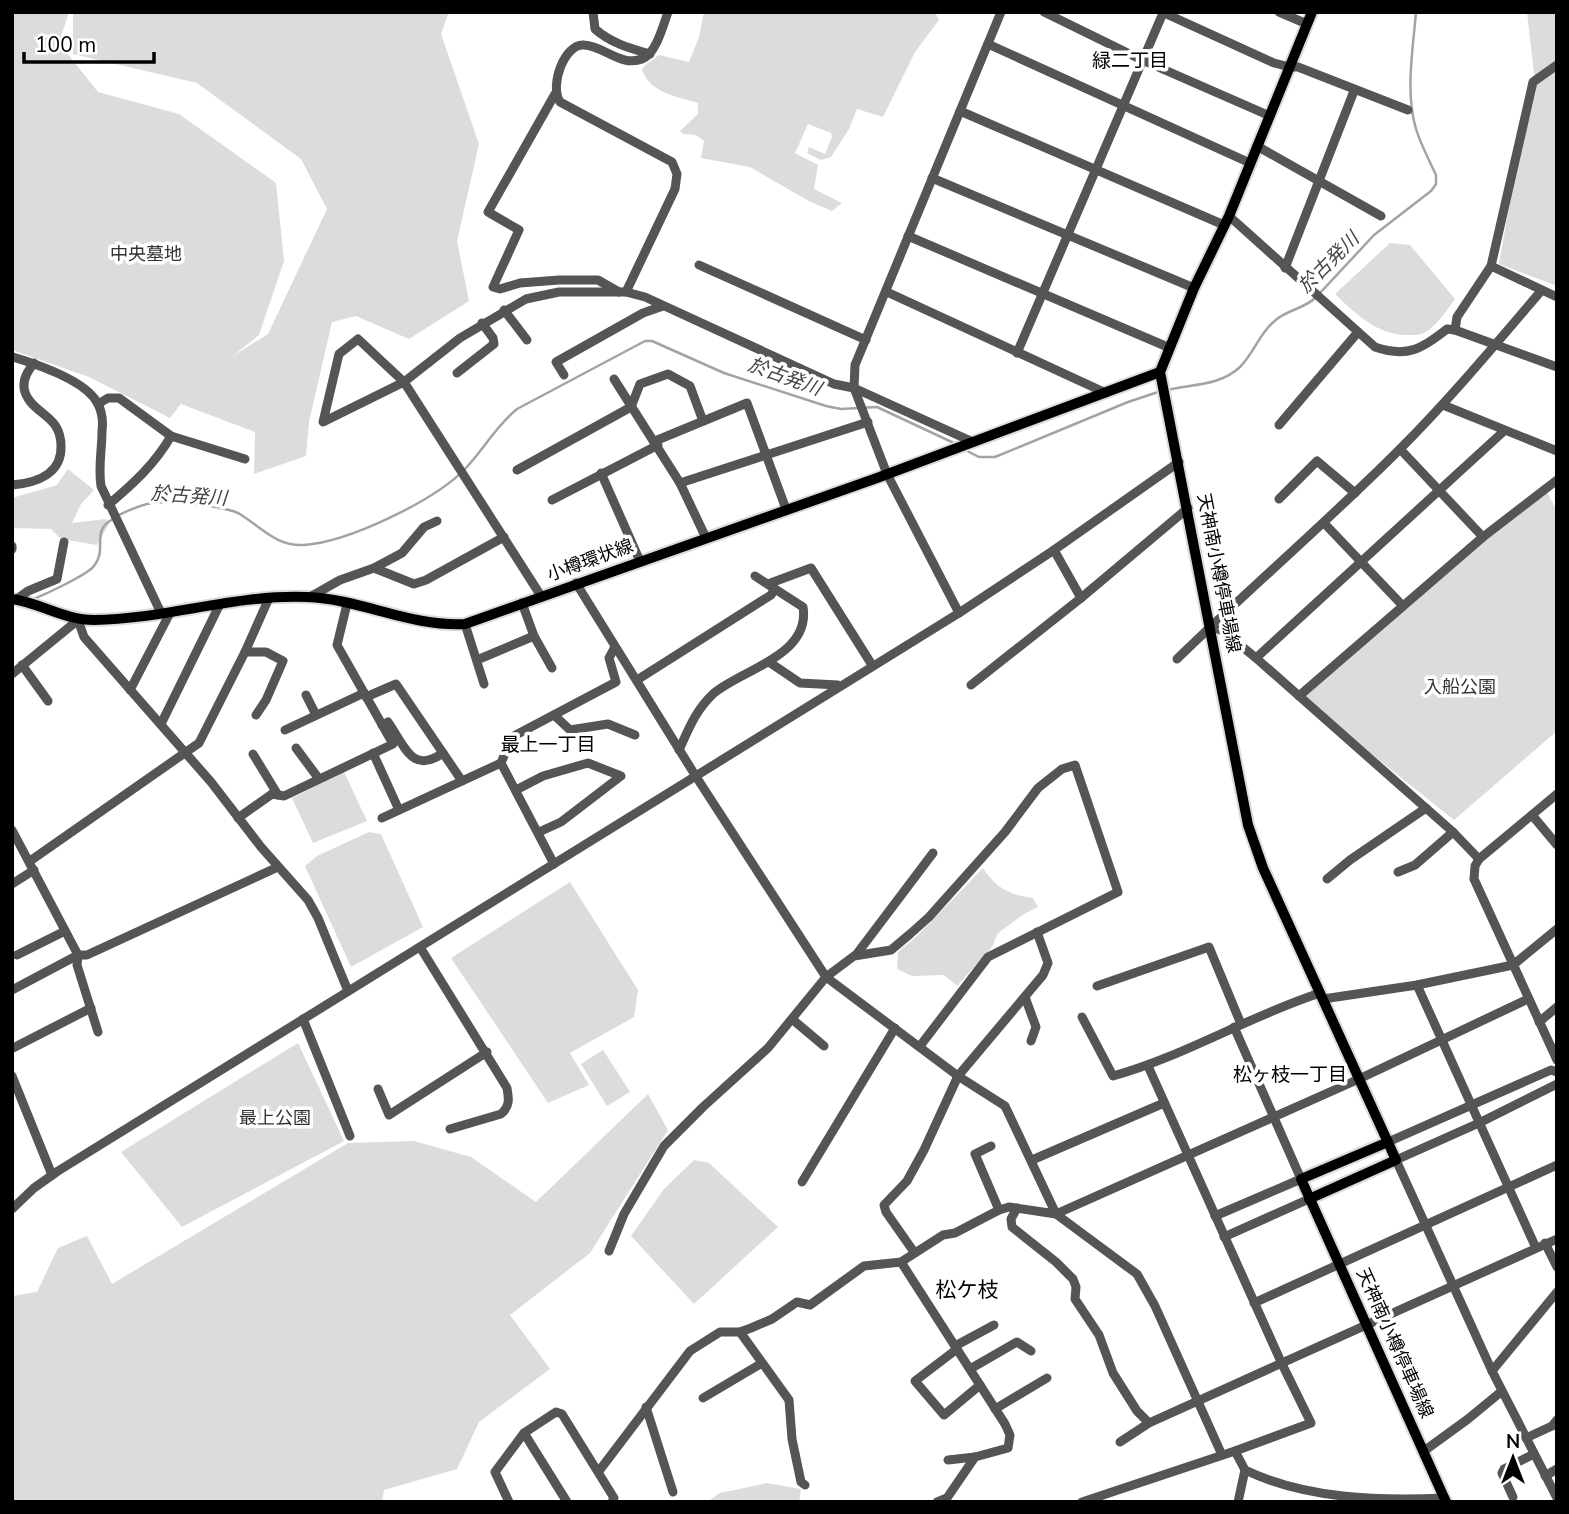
<svg xmlns="http://www.w3.org/2000/svg" width="1569" height="1514" font-family="'Nunito Sans','Noto Sans JP',sans-serif">
<style>
.green{fill:#dcdcdc}
.lines{fill:none;stroke-linecap:round;stroke-linejoin:round}
.stream{stroke:#a3a3a3;stroke-width:2.5}
.major-casing{stroke:#dbdbdb;stroke-width:14}
.minor{stroke:#555;stroke-width:9}
.major{stroke:#000;stroke-width:10}
.labels{text-anchor:middle;stroke-width:7;stroke-linejoin:round;paint-order:stroke}
.park-label{font-size:18px;fill:#333;stroke:#fff}
.street-label{font-size:18px;fill:#000;stroke:#fff}
.neighbourhood-label{font-size:19px;fill:#000;stroke:#fff}
.water-label{font-size:19px;font-style:italic;fill:#444;stroke:#fff}
.quarter-label{font-size:21px;fill:#000;stroke:#fff}
</style>
<rect width="100%" height="100%" fill="#fff"/>
<g class="green">
<path d="M12,12H69L59,43L98,92L179,114L276,183L284,261L259,335L233,356L268,334L327,209L301,159L197,83L73,54V12H449L441,34L479,144L457,241L469,301L409,339L356,316L332,322L309,422L306,456L254,474L255,432L181,404L170,418L89,377L12,350Z"/>
<path d="M704,12H935L939,20L915,52L883,117L857,109L849,129L831,157L821,160L807,153L809,147L825,154L832,137L831,133L808,124L795,153L818,165L814,189L842,203L832,211L809,201L750,167L701,158L704,141L696,135L683,134L680,131L698,114V103C676,96 650,93 642,70L644,66L659,55L689,62L699,37Z"/>
<path d="M1527,12H1557V286L1499,264L1516,167L1536,92Z"/>
<path d="M1390,243L1410,245L1455,299C1447,310 1438,324 1426,332C1420,336 1412,335 1404,335C1375,333 1355,313 1335,294Z"/>
<path d="M68,469L94,490L81,504L72,523L106,519L109,524L97,545L61,539L51,529L12,528V498L57,485Z"/>
<path d="M1545,488L1557,511V731L1454,820L1299,696Z"/>
<path d="M344,772L367,821L313,843L292,798Z"/>
<path d="M369,832L381,834L423,927L351,967L305,866L317,856Z"/>
<path d="M983,868C996,888 1009,895 1033,898L1038,907L1024,914L998,933L992,947L957,986L944,975L912,976L897,969L898,952L918,935Z"/>
<path d="M570,882L638,990L634,1017L570,1053L589,1085L548,1103L451,958Z"/>
<path d="M298,1043L344,1141L182,1227L121,1152Z"/>
<path d="M603,1050L630,1092L607,1106L581,1064Z"/>
<path d="M648,1094L668,1130L590,1253L510,1315L550,1369L479,1422L457,1469L384,1490L382,1502H12V1296L37,1292L58,1248L87,1236L112,1284L348,1143L414,1141L471,1157L536,1202Z"/>
<path d="M694,1160L709,1163L778,1227L694,1304L631,1236L664,1189Z"/>
<path d="M767,1483L801,1489L799,1502H707L720,1493Z"/>
</g>
<g class="lines">
<g class="stream">
<path d="M1320,293L1374,235L1431,191L1436,184V175C1429,160 1421,145 1416,129C1405,92 1413,50 1416,12"/>
<path d="M1167,390C1192,384 1220,386 1240,367C1254,353 1260,332 1277,319C1288,310 1305,308 1315,298"/>
<path d="M965,450L979,457H995L1128,402L1161,391"/>
<path d="M119,515C131,509 145,503 159,502C177,502 223,506 238,513C259,525 276,547 304,545C348,542 434,501 465,469C484,449 496,426 517,409L645,341H652L724,373L826,406L841,409L877,407L956,444"/>
<path d="M31,600C44,595 87,575 94,566C108,549 90,531 113,519"/>
</g>
<defs>
<g id="major">
<path d="M12,599C41,603 64,620 94,620C166,619 236,594 307,597C361,599 410,627 465,624L877,478L1160,372"/>
<path d="M1388,1142L1301,1179L1446,1502"/>
<path d="M1309,1199L1396,1160L1263,868L1248,825L1160,372L1194,288L1229,216L1312,12"/>
</g>
</defs>
<use href="#major" class="major-casing"/>
<g class="minor">
<path d="M593,12L595,29C611,43 629,48 650,54"/>
<path d="M1044,12L1142,60L1270,116"/>
<path d="M1162,12L1274,63L1290,67H1298L1408,110"/>
<path d="M1279,12L1307,24"/>
<path d="M988,44L1250,163"/>
<path d="M555,94L488,212L519,230L493,287L500,289L520,283L559,280H598L619,292"/>
<path d="M960,111L1224,225"/>
<path d="M1257,146L1381,216"/>
<path d="M932,178L1194,288"/>
<path d="M1229,216L1375,347C1407,358 1422,349 1447,329L1455,330L1557,367"/>
<path d="M908,236L1170,348"/>
<path d="M699,265L866,340"/>
<path d="M1491,266L1557,297"/>
<path d="M1285,268L1354,91"/>
<path d="M626,292L675,189L677,174L672,162L560,102C549,85 565,43 584,45C604,46 621,67 642,59C656,54 663,26 668,12"/>
<path d="M887,292L1106,393"/>
<path d="M504,310L527,340"/>
<path d="M1455,330L1457,317L1491,266L1533,82L1557,65"/>
<path d="M1017,353L1163,13"/>
<path d="M13,357C36,364 87,381 98,404C102,412 103,423 102,431C102,450 98,467 101,486L161,613"/>
<path d="M457,373L494,344L493,338L482,323"/>
<path d="M564,375L556,362L643,313L663,306"/>
<path d="M614,379L680,483L706,538"/>
<path d="M98,404L108,398H119L171,436L245,459"/>
<path d="M1443,405L1557,451"/>
<path d="M1279,425L1358,332"/>
<path d="M655,441L747,403L786,509"/>
<path d="M1400,449L1483,537"/>
<path d="M517,470L631,407L640,384L668,374L690,386L703,421"/>
<path d="M601,473L640,561"/>
<path d="M680,483L868,422"/>
<path d="M12,485C36,483 62,474 61,446C61,438 59,431 55,425C45,412 27,406 24,388C23,378 28,371 34,363"/>
<path d="M1279,499L1317,461L1355,493"/>
<path d="M552,500L658,445"/>
<path d="M108,505C133,484 155,464 171,436"/>
<path d="M1324,523L1403,606"/>
<path d="M12,549V546"/>
<path d="M1054,550L1081,598"/>
<path d="M374,568L402,553L424,527L437,521"/>
<path d="M576,583L695,775L826,977L958,1076L1005,1106L1056,1214L1137,1274L1155,1306L1222,1455"/>
<path d="M768,584L811,568L872,665"/>
<path d="M541,596L404,382L358,339L339,354L323,422L404,382L460,338L526,299L559,292H626L645,297L834,384L854,388L973,442"/>
<path d="M310,597L340,580L374,568L414,584L426,580L504,537"/>
<path d="M17,599L28,591L57,579L64,542"/>
<path d="M522,603L534,636L552,668"/>
<path d="M959,613L887,474L854,388L855,365L1001,12"/>
<path d="M465,624L484,684"/>
<path d="M1211,626L1223,631L1256,658L1453,832L1479,859"/>
<path d="M245,652H266L283,661L266,700L256,715"/>
<path d="M1256,658L1504,431"/>
<path d="M1177,659C1250,588 1327,522 1399,450C1449,400 1495,345 1541,291"/>
<path d="M477,660L534,636"/>
<path d="M769,662L800,683L838,685"/>
<path d="M22,665L48,701"/>
<path d="M12,674L78,620L84,637L211,782L261,847L308,900L318,918L348,991"/>
<path d="M637,680L771,595L775,589"/>
<path d="M971,685L1081,598L1188,508"/>
<path d="M130,690L170,613"/>
<path d="M306,695L316,715"/>
<path d="M1299,696L1483,537L1557,480"/>
<path d="M366,697L396,684L462,781"/>
<path d="M554,715L570,730L608,724L635,735"/>
<path d="M161,724L219,606"/>
<path d="M382,725L388,722C405,746 412,775 443,753"/>
<path d="M285,730L364,693"/>
<path d="M296,748L319,779"/>
<path d="M679,750C689,728 696,710 713,694C740,670 811,656 803,607L755,576"/>
<path d="M373,753L399,810"/>
<path d="M253,754L278,795"/>
<path d="M501,763L554,864"/>
<path d="M516,790L543,776L588,763L621,776L561,822L539,832"/>
<path d="M1557,794L1479,859L1475,866L1474,879L1557,1060"/>
<path d="M1532,815L1557,845"/>
<path d="M238,818L272,794L284,796L393,744L337,645L347,604"/>
<path d="M382,818L501,763L512,737L616,682L609,658L615,647"/>
<path d="M12,830L78,955L77,965L98,1032"/>
<path d="M30,861L199,743L245,652L269,598"/>
<path d="M1398,872L1415,865L1453,832"/>
<path d="M1327,879L1350,860L1426,808"/>
<path d="M12,884L34,870"/>
<path d="M420,947L507,1088C509,1099 510,1106 501,1114L450,1129"/>
<path d="M17,955L65,931"/>
<path d="M856,955L933,853"/>
<path d="M1417,985L1536,1248"/>
<path d="M1097,986L1209,947L1241,1024"/>
<path d="M12,990L78,955H87L278,867"/>
<path d="M1025,997L1036,1027L1031,1041"/>
<path d="M1323,999L1417,985L1513,965L1557,929"/>
<path d="M1082,1017L1113,1076C1185,1056 1249,1016 1320,993"/>
<path d="M303,1019L350,1136"/>
<path d="M792,1019L824,1046"/>
<path d="M1539,1022L1557,1007"/>
<path d="M13,1048L91,1008"/>
<path d="M12,1076L52,1175"/>
<path d="M1557,1084L1479,1123L1396,1160L1492,1371L1557,1498"/>
<path d="M378,1089L389,1115L487,1052"/>
<path d="M1388,1142L1551,1070L1557,1072"/>
<path d="M991,1146L975,1154L999,1210"/>
<path d="M1032,1160L1164,1103"/>
<path d="M802,1182L895,1028"/>
<path d="M1017,1208L1011,1219L1012,1227L1056,1262L1073,1279L1076,1287L1075,1299L1099,1335L1113,1373L1137,1411L1149,1423L1557,1239"/>
<path d="M12,1209L34,1188L58,1171L959,613L1054,550L1179,462"/>
<path d="M1215,1216L1301,1179L1234,1027"/>
<path d="M1224,1237L1309,1199"/>
<path d="M1545,1243L1557,1267"/>
<path d="M609,1251L624,1214L664,1146L703,1107L768,1048L826,977L854,956L891,950L910,934L929,917L1005,832L1038,788L1062,769L1075,765L1118,892L988,957L920,1046"/>
<path d="M914,1252L886,1212L884,1205L907,1181L924,1150L958,1076L1043,975L1048,963L1037,932"/>
<path d="M901,1262L1005,1424L1010,1435L1008,1448L975,1457L947,1498L937,1502"/>
<path d="M1254,1303L1557,1165"/>
<path d="M740,1332L789,1400L792,1439L801,1482L805,1485"/>
<path d="M955,1346L994,1325"/>
<path d="M957,1349L915,1381L944,1415L980,1385"/>
<path d="M970,1369L1017,1342L1031,1351"/>
<path d="M1492,1371L1557,1292"/>
<path d="M703,1398L762,1363"/>
<path d="M646,1407L673,1492"/>
<path d="M995,1409L1047,1378"/>
<path d="M524,1433L567,1502"/>
<path d="M1526,1438L1552,1426L1557,1420"/>
<path d="M1120,1442L1149,1423"/>
<path d="M1235,1451L1245,1470C1306,1499 1378,1501 1445,1498"/>
<path d="M1424,1451L1468,1419L1502,1391"/>
<path d="M948,1460L975,1457"/>
<path d="M599,1471L690,1351L720,1332H740L751,1328L772,1319L797,1302L810,1305L864,1266L901,1262L943,1235L955,1233L999,1210L1009,1207L1056,1214L1359,1079L1528,999"/>
<path d="M1545,1476L1557,1469"/>
<path d="M1513,1497L1502,1473L1504,1469L1534,1454"/>
<path d="M509,1502L495,1472L524,1433L556,1412L562,1414L614,1498L612,1502"/>
<path d="M1082,1502L1235,1451L1311,1423L1282,1364L1148,1066"/>
<path d="M1238,1502L1245,1470"/>
</g>
<use href="#major" class="major"/>
</g>
<g class="labels">
<g class="park-label">
<text x="146" y="260">中央墓地</text>
<text x="1460" y="693">入船公園</text>
<text x="275" y="1124">最上公園</text>
</g>
<g class="street-label">
<text transform="translate(590 560) rotate(-20)" y="6">小樽環状線</text>
<text transform="translate(1219 573) rotate(79)" y="6">天神南小樽停車場線</text>
<text transform="translate(1395 1343) rotate(66)" y="6">天神南小樽停車場線</text>
</g>
<g class="neighbourhood-label">
<text x="1130" y="67">緑二丁目</text>
<text x="548" y="751">最上一丁目</text>
<text x="1290" y="1081">松ヶ枝一丁目</text>
</g>
<g class="water-label">
<text transform="translate(1328 262) rotate(-45)" y="7">於古発川</text>
<text transform="translate(785 376) rotate(20)" y="7">於古発川</text>
<text transform="translate(189 495) rotate(4)" y="7">於古発川</text>
</g>
<g class="quarter-label">
<text x="967" y="1297">松ケ枝</text>
</g>
</g>
<rect width="1569" height="1514" fill="none" stroke="#000000" stroke-width="28"/>
<g transform="translate(1513 1458)" stroke="#ffffff" stroke-width="5" paint-order="stroke">
<path d="M0-5L12 26L0 18L-12 26Z" fill="#000000"/>
<text y="-10" font-size="19" font-weight="bold" text-anchor="middle" fill="#000000">N</text>
</g>
<path d="M24 52v10h130v-10" fill="none" stroke="#000000" stroke-width="3.5"/>
<text x="35" y="52" font-size="21" fill="#000000" stroke="#ffffff" stroke-width="5" paint-order="stroke">100 m</text>
</svg>
